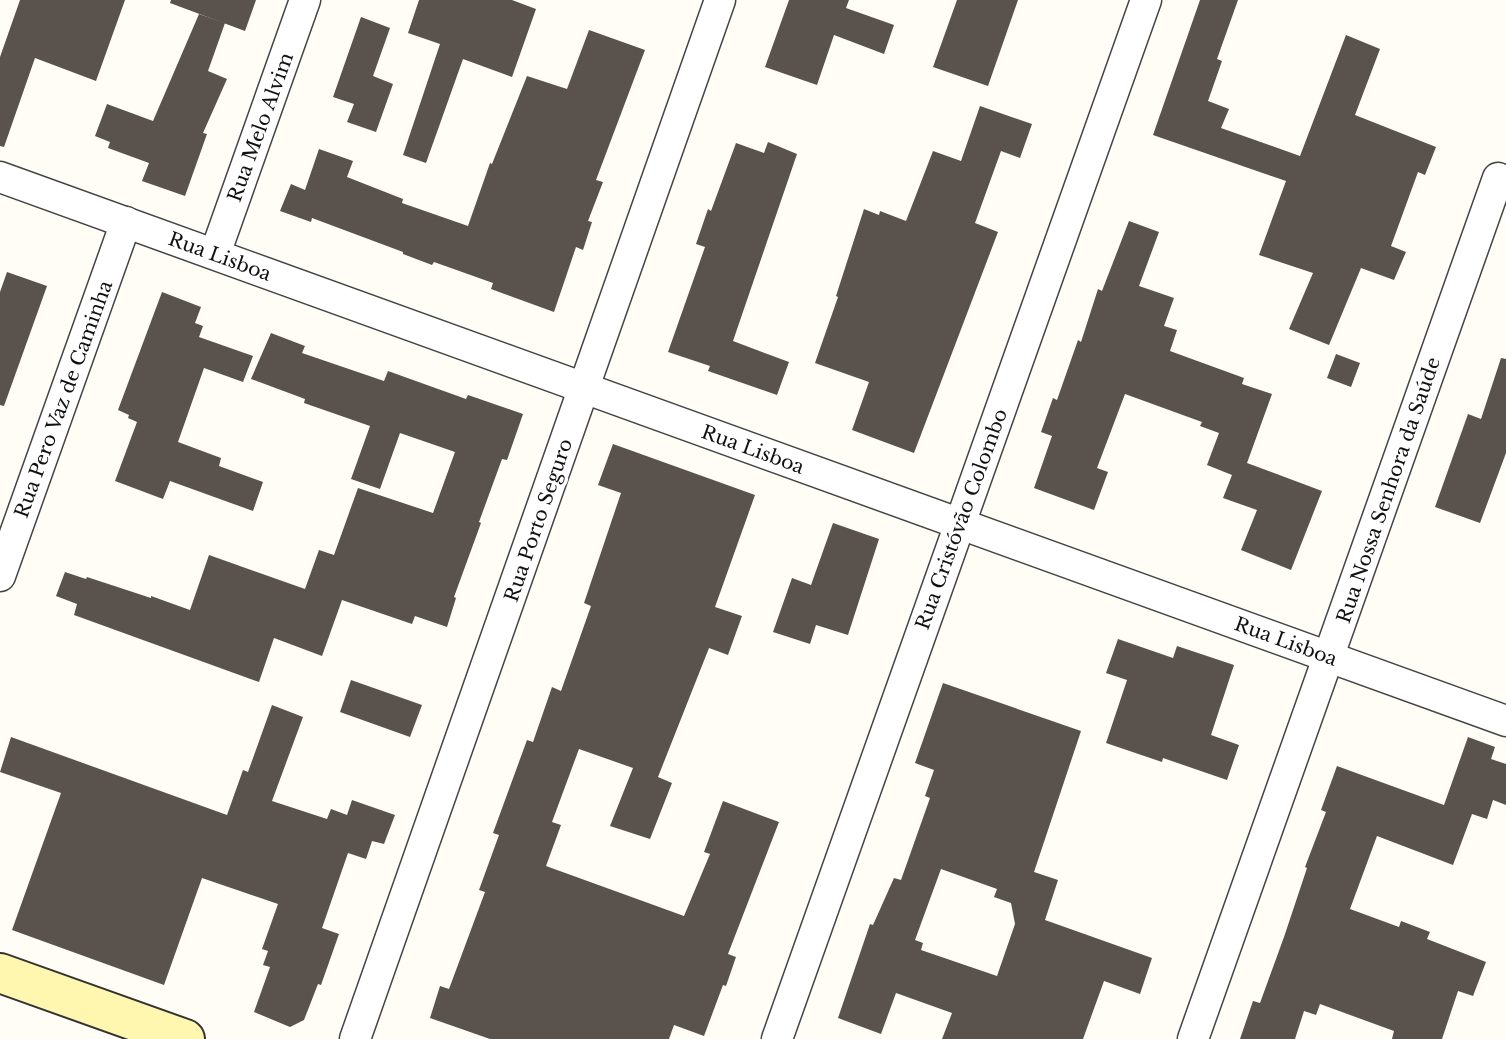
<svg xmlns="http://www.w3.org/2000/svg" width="1506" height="1039" font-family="'Libre Baskerville',serif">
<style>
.building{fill:#5a524d;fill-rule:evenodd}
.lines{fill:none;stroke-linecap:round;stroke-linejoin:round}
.street-casing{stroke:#444;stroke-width:33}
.secondary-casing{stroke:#333;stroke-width:42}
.street{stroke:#fff;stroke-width:30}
.secondary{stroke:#fff6b0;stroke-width:38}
.labels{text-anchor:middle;stroke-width:7;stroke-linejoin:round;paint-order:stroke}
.street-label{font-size:19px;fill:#111;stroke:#fff}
</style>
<rect width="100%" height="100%" fill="#fffdf5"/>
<g class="building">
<path d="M20,0H125L96,81L35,58L4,147L0,146V57Z"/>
<path d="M171,0H256L245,31L170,3Z"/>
<path d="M419,0H512L536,9L512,77L463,59L426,163L403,155L440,44L408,33Z"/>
<path d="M789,0H849L846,8L894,25L884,54L834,35L817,85L765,67Z"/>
<path d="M957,0H1018L988,86L933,67Z"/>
<path d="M1200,0H1238L1217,59L1222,61L1208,101L1229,109L1221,128L1300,156L1346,35L1380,49L1355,115L1436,147L1425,175L1418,172L1391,246L1406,252L1394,280L1361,268L1329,345L1289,329L1313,273L1259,255L1286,181L1153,135Z"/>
<path d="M199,14L225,23L208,71L227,79L203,133L207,134L185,196L142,181L149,163L108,148L110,142L95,136L107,104L153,121Z"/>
<path d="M361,17L390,28L373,76L393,84L376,132L347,122L354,104L333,97Z"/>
<path d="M589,30L645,50L596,180L603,182L588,221L592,222L583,250L576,247L554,312L491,289L493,283L434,262L432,265L403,254V252L312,218L311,222L280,211L291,184L305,190L319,149L353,161L347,177L403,199L402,203L468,226L490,163L492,164L527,76L567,89Z"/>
<path d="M980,106L1032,124L1020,158L1001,151L975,223L998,232L914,453L852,430L869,382L815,363L838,297L836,296L864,209L879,215L880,211L906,221L933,151L961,161Z"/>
<path d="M768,142L797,154L733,341L789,362L777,395L708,371L710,366L668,352L705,247L696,244L708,209L711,211L736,143L764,153Z"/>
<path d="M1129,221L1159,232L1139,286L1174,298L1164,326L1177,330L1170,351L1244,378L1242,384L1272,394L1247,463L1322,491L1291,570L1241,550L1257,510L1223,498L1232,475L1207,465L1219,433L1200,426L1202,422L1125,394L1097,468L1108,472L1094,510L1034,488L1052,436L1041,432L1053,398L1057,400L1078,340L1081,342L1098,289L1102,291Z"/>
<path d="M7,272L47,286L4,406L0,405V292Z"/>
<path d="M162,292L201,307L195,323L203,326L199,337L253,356L243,382L204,368L178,442L221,458L219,466L263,482L253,511L170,481L163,499L115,481L137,422L128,418L129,415L118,410Z"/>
<path d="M271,333L305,346L302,353L384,381L388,371L466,399L468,395L523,414L507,460L502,459L479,522L481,523L454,597L456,598L447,627L415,616L412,624L342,600L322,656L274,638L259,682L74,615L77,604L56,596L65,572L86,579L87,577L151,598V596L190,610L209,555L305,589L319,550L334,555L358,488L433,513L455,452L400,433L380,489L351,479L370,426L304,403L305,399L251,379Z"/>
<path d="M1336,354L1360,363L1351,387L1327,378Z"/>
<path d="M1501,358L1506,359V453L1480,523L1435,507L1468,414L1481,419Z"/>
<path d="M613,444L755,495L715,607L742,616L728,655L709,648L658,777L672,783L650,839L610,826L633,768L579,749L552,822L561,825L546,866L684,916L710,854L704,852L723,801L779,822L728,954L736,957L726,986L723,985L704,1036L674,1025L669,1039H490L430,1018L440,986L449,989L485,892L479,890L499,835L493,833L527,740L533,742L552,687L561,691L591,606L584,603L621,493L598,485Z"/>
<path d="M833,523L879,539L848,635L816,625L810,644L773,632L792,578L811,585Z"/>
<path d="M1118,639L1173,658L1177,646L1234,665L1211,735L1239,745L1227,780L1163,758L1162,762L1106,743L1127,680L1106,673Z"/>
<path d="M351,680L422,705L410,737L340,712Z"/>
<path d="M943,683L1081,731L1034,872L1058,880L1045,920L1152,958L1140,994L1104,981L1083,1039H942L952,1013L896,993L881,1034L838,1018L870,924L873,925L894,878L901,880L930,798L925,796L934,770L915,763ZM941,869L997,889L994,897L1011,903L1015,924L997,976L921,950L923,943L915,940Z"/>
<path d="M272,705L303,717L272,801L327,819L331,809L347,815L352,800L395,815L384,844L372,841L366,859L348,853L322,928L339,934L321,985L318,984L304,1020L290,1027L254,1012L270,967L263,965L268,951L262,949L278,904L202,878L164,985L12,930L61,793L0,772L11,737L227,815L243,770L248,772Z"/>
<path d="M1468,737L1495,747L1491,759L1506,764V805L1493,800L1487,819L1472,814L1453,865L1377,836L1350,909L1399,927L1401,921L1430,932L1427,939L1486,962L1473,996L1458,991L1442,1039H1392L1394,1031L1320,1004L1316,1015L1304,1011L1295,1039H1240L1253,1001L1260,1003L1284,937L1307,868L1305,867L1326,812L1321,810L1337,766L1444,805Z"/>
</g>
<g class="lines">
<defs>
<g id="street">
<path d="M0,177L1506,721"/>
<path d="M215,254L305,0"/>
<path d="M0,576L126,222"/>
<path d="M355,1039L720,0"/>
<path d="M777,1039L1146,0"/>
<path d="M1193,1039L1498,178"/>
</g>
<path id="secondary" d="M0,973L185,1039"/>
</defs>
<use href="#street" class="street-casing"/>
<use href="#secondary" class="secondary-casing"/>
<use href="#street" class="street"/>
<use href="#secondary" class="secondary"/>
</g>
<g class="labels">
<g class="street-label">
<text transform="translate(260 127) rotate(-70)" y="7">Rua Melo Alvim</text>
<text transform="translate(220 256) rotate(20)" y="7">Rua Lisboa</text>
<text transform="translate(63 399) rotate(-70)" y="7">Rua Pero Vaz de Caminha</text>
<text transform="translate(753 449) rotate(20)" y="7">Rua Lisboa</text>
<text transform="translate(1388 490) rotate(-71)" y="7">Rua Nossa Senhora da Saúde</text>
<text transform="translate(961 519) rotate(-70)" y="7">Rua Cristóvão Colombo</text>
<text transform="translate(538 520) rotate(-71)" y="7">Rua Porto Seguro</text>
<text transform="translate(1286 641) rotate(20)" y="7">Rua Lisboa</text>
</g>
</g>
</svg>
